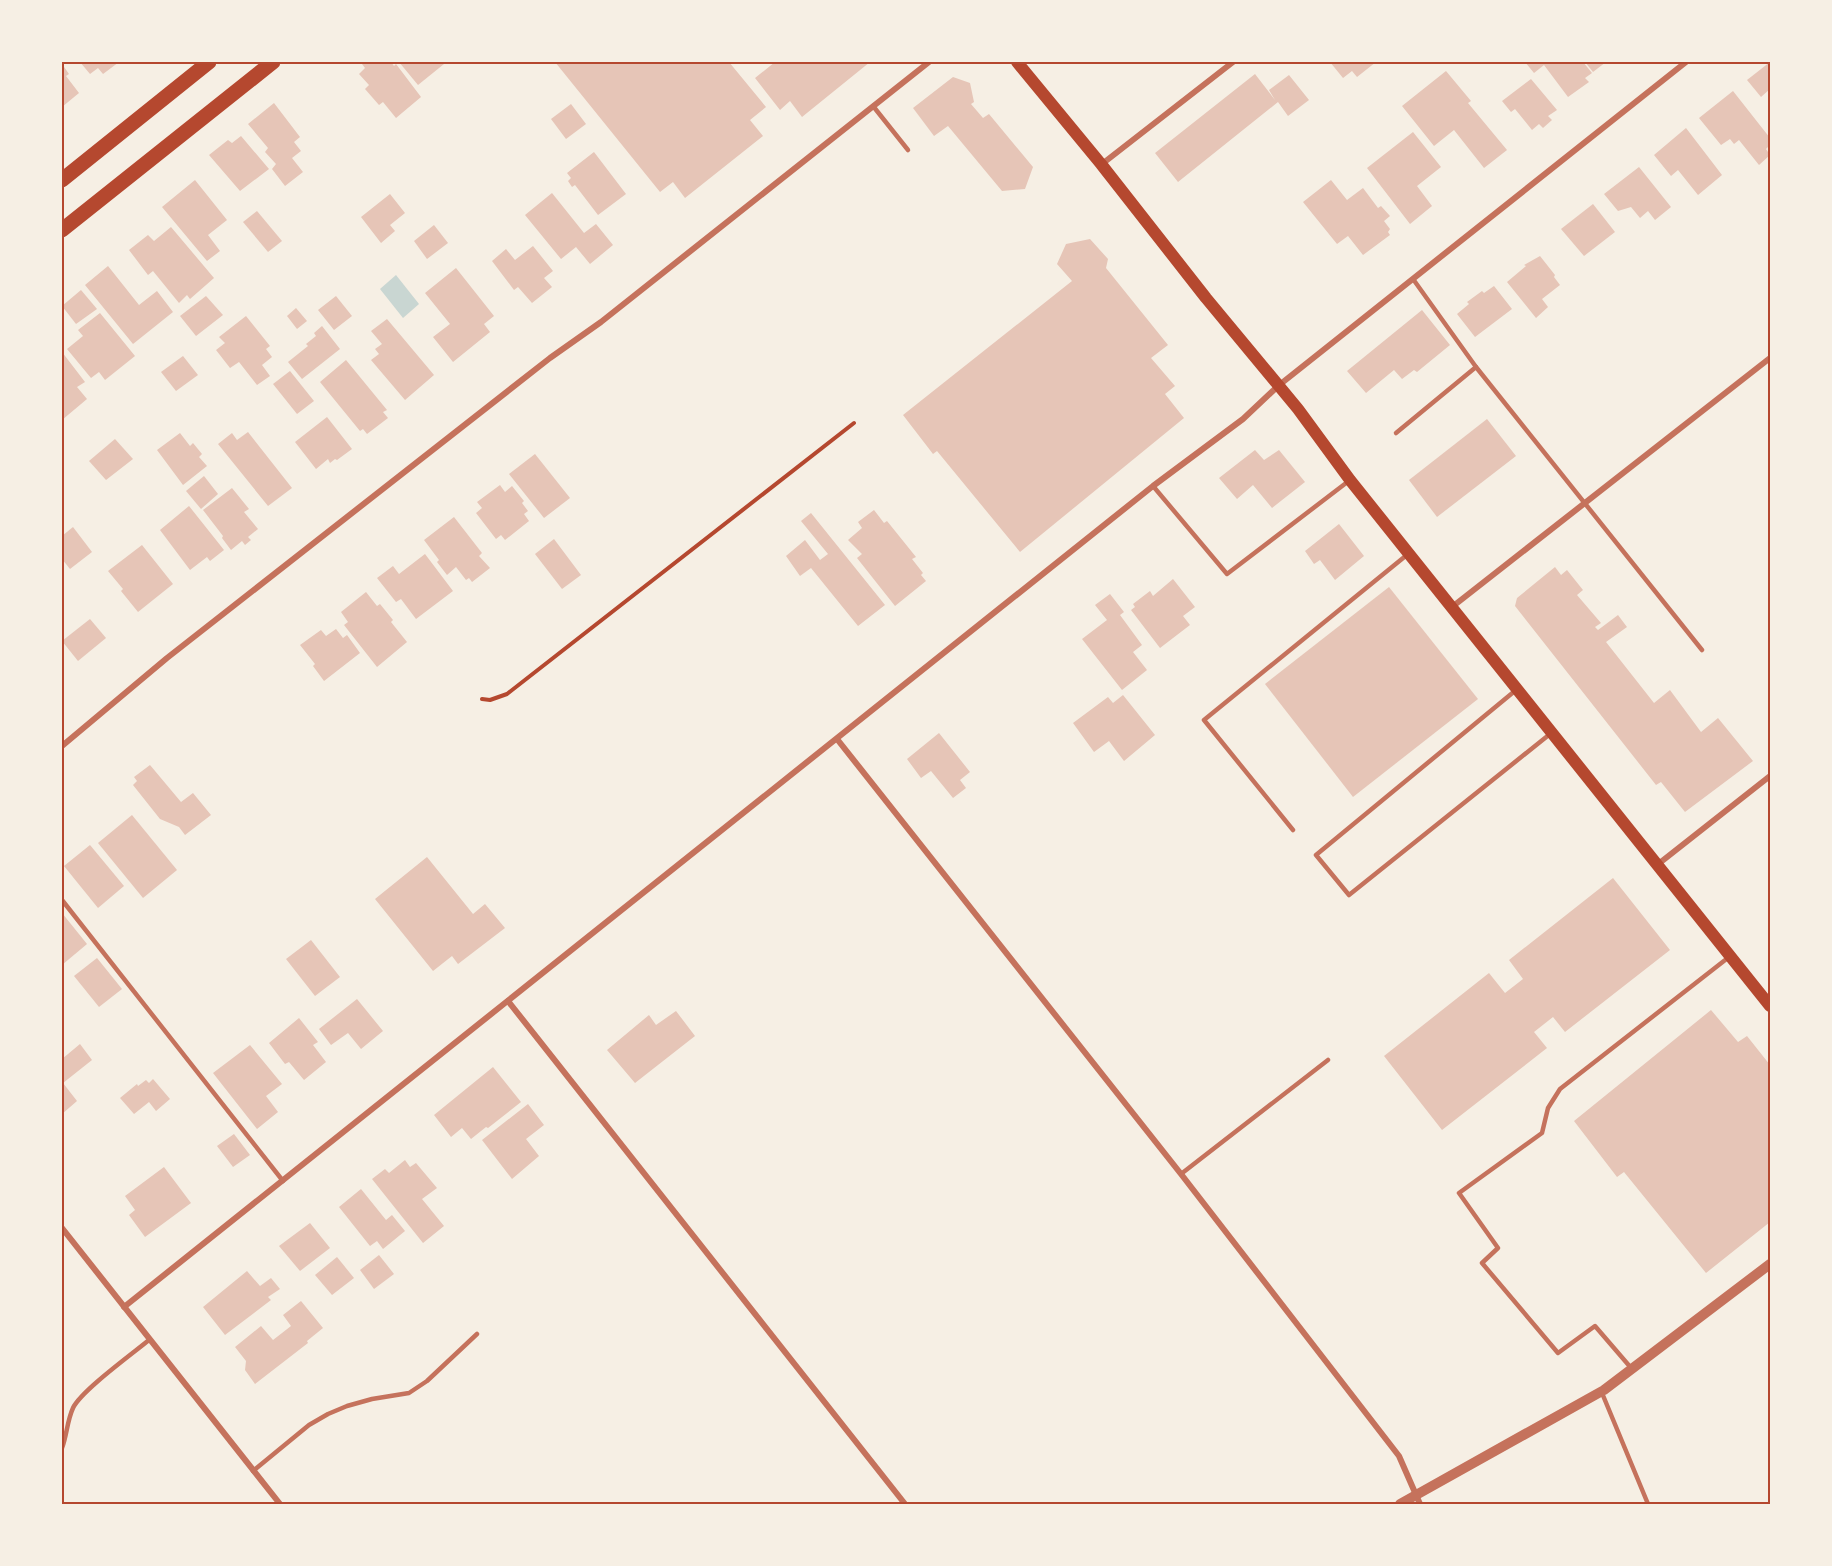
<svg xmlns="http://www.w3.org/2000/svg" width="1832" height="1566" font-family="Commissioner,sans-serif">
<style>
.water{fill:#c9d6d2}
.building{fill:#e6c5b7}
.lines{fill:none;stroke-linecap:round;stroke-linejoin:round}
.path{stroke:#b5482f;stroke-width:4}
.service{stroke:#c5725c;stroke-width:4.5}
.minor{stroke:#c5725c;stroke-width:6}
.tertiary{stroke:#c5725c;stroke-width:10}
.secondary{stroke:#b5482f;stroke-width:12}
.primary{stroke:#b5482f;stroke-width:15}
.neatline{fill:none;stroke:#b5482f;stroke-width:2}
</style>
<rect width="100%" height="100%" fill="#f6efe4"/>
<path class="water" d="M396,275L419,304L403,318L380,289Z"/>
<g class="building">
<path d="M80,62H119L103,74L98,68L90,74Z"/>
<path d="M365,62H391L394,66L396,64L421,97L396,118L383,102L379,105L365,89L369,85L359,74L365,68L362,64Z"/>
<path d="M399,62H442L444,64L418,85Z"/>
<path d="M555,62H729L766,107L750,120L763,136L685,198L673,182L660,192Z"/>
<path d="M775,62H870L802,117L790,101L780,110L755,78Z"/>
<path d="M1330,62H1376L1357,77L1352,71L1343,78Z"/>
<path d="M1525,62H1583L1592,73L1585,78L1589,82L1568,97L1544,65L1534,73Z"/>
<path d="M1585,62H1606L1593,72Z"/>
<path d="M1770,62V89L1761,97L1747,80Z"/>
<path d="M62,64L69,74L66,76L79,93L62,107Z"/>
<path d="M1446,71L1471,101L1468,103L1507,150L1484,168L1454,130L1434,146L1402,106Z"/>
<path d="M1255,74L1275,100L1269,90L1289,75L1309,100L1288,116L1278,102L1178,182L1155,153Z"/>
<path d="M953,77L970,83L974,102L971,104L983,118L989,114L1033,167L1025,189L1002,191L948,126L934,136L913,108Z"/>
<path d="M1531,79L1557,110L1548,116L1552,120L1543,128L1539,124L1532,130L1515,109L1511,112L1502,101Z"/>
<path d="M1733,91L1770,138V145L1766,149L1770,155L1759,165L1739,140L1734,144L1730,139L1721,145L1699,118Z"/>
<path d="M274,103L300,137L294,142L301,151L292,158L303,172L285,186L272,169L276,164L265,152L268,148L248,124Z"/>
<path d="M571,104L586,124L566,139L551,119Z"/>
<path d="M1686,128L1722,175L1698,195L1678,170L1671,176L1654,155Z"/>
<path d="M1413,132L1441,167L1417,186L1432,206L1410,224L1367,168Z"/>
<path d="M241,136L269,169L240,191L209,155L228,140L232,143Z"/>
<path d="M594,152L626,194L598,215L575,185L572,187L568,181L571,178L567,173Z"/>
<path d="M1639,167L1671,207L1655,220L1648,211L1640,218L1631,207L1618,211L1604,194Z"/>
<path d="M195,180L227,220L208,235L220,251L207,261L162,207Z"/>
<path d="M1331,180L1347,200L1363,188L1378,208L1381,206L1390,216L1384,221L1390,229L1388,232L1390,235L1363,255L1348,236L1337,244L1303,202Z"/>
<path d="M552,193L584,233L596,224L613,245L590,264L576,247L561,259L525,215Z"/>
<path d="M390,194L405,213L390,225L395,231L381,243L361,217Z"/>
<path d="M1593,204L1615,232L1584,256L1561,229Z"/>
<path d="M257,211L282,241L268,252L243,222Z"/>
<path d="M434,225L448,243L427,259L414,241Z"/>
<path d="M171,227L214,278L190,299L187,295L179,303L153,271L148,275L129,250L148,235L154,241Z"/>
<path d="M1090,239L1108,259L1106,268L1168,345L1151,358L1175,386L1165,394L1184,418L1020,552L937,451L933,454L903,415L1072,281L1057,264L1066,244Z"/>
<path d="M533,246L553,271L544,278L552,287L532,303L518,287L514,290L492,261L506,249L515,260Z"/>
<path d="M1540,256L1555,275L1554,277L1560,285L1542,299L1548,307L1536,318L1507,282L1526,266L1524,265Z"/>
<path d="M108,266L139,305L157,291L173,312L133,344L85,285Z"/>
<path d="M456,268L494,316L484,324L490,332L453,362L433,337L450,324L425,293Z"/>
<path d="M1494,286L1512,309L1475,337L1457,314L1469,304L1467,302L1482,291L1484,293Z"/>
<path d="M81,290L97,309L76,324L62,306Z"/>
<path d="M206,296L223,315L196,336L180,316Z"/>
<path d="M336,296L352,316L334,330L318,310Z"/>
<path d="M296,308L307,321L297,329L287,316Z"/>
<path d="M1422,310L1450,345L1417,372L1414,370L1402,379L1394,370L1366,393L1347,371Z"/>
<path d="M100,313L135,356L105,380L99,372L91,378L67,349L83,336L78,330Z"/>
<path d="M246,316L270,346L266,349L272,357L262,365L270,376L257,385L239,362L230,368L216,350L225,343L219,337Z"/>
<path d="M387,319L434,375L405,400L371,360L379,354L375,349L382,344L371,331Z"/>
<path d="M322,326L340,349L302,379L288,362L308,346L306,344L316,336L314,333Z"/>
<path d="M62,352L85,382L77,387L87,399L62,420Z"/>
<path d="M183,356L198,375L176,391L161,372Z"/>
<path d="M346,360L387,410L383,412L388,418L367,434L363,429L360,431L320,382Z"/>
<path d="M290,371L314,401L297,414L273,384Z"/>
<path d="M327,417L352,449L337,460L335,459L330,463L328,459L316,469L295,442Z"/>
<path d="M1487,419L1516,456L1437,517L1409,480Z"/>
<path d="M248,432L292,488L268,506L218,444L232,433L237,440Z"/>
<path d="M180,433L190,446L193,443L202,454L199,457L207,466L183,485L157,450Z"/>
<path d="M115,439L133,459L106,480L89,461Z"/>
<path d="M1255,450L1264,460L1279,450L1305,482L1272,508L1253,485L1237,499L1219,478Z"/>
<path d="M535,454L570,498L544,518L509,474Z"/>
<path d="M204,476L218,494L201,509L186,491Z"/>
<path d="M500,485L505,492L512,486L524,501L522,503L528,511L524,514L529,521L505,540L501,535L496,539L476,513L482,508L477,502Z"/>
<path d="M232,488L249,509L244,512L258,529L248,537L251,540L245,545L242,541L231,550L222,538L223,536L203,510Z"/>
<path d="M189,506L224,550L210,561L207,557L190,570L160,530Z"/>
<path d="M874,510L884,523L887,521L916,557L912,559L923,573L921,575L926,581L895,606L857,558L862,554L848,540L862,528L858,522Z"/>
<path d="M811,513L885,605L858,626L811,568L800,576L786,556L805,540L820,560L828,554L801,521Z"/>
<path d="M454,517L482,553L479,556L490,568L472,582L469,578L466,580L456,567L447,575L437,562L439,560L424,540Z"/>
<path d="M1339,524L1364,556L1335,580L1320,560L1314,564L1305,551Z"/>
<path d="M73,527L92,552L70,569L62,559V536Z"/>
<path d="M554,539L581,575L562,589L535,554Z"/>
<path d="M142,545L173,584L138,612L121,591L123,589L108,571Z"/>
<path d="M425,554L453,591L416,619L401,599L396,602L377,578L393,566L399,574Z"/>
<path d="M1555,567L1561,575L1567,570L1583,590L1577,595L1601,623L1595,627L1598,630L1618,615L1627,627L1606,642L1654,703L1670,690L1701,732L1718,718L1753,761L1685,812L1661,782L1656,785L1515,606L1517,598Z"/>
<path d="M1173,579L1195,607L1183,616L1190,625L1160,648L1131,610L1135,607L1133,604L1150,591L1153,596Z"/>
<path d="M1389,587L1478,699L1353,797L1265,684Z"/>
<path d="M366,592L377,606L380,604L393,620L391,622L407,642L377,667L344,625L348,622L341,612Z"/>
<path d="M1110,594L1124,612L1120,615L1142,645L1133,652L1147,670L1122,690L1082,639L1107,620L1095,605Z"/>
<path d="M90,619L106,638L78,661L62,641Z"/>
<path d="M336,629L343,638L347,635L360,653L324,681L313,666L315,664L300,645L321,630L326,636Z"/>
<path d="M1123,695L1155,735L1124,761L1109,741L1094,752L1073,723L1108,697L1113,703Z"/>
<path d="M939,733L970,772L960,780L966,788L953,798L931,771L921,778L907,759Z"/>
<path d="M150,765L181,802L193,793L211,815L185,835L179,827L160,819L133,785L137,781L134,777Z"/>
<path d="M132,815L177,870L143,898L98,843Z"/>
<path d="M90,845L124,886L98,908L64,866Z"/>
<path d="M427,857L473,914L485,904L505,928L458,964L452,956L433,971L375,899Z"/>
<path d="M1613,878L1670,950L1565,1032L1553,1017L1534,1032L1547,1048L1442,1130L1384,1056L1489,973L1505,993L1523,979L1509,960Z"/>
<path d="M62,913L87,944L62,965Z"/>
<path d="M311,940L340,977L315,996L286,959Z"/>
<path d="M97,958L122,989L99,1007L74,976Z"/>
<path d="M357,999L383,1031L361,1049L348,1033L331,1045L319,1029Z"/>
<path d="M1711,1010L1738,1042L1747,1036L1770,1065V1222L1706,1273L1624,1172L1617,1177L1574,1121Z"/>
<path d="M676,1011L695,1036L635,1083L607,1050L649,1015L656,1025Z"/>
<path d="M299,1018L318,1042L313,1045L326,1062L304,1080L289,1062L285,1064L269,1043Z"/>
<path d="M80,1044L92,1060L63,1083L77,1101L62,1114V1059Z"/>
<path d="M250,1045L282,1084L266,1096L278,1112L257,1129L213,1073Z"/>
<path d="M493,1067L521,1102L488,1128L486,1127L471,1139L462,1128L451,1137L434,1115Z"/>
<path d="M153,1079L170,1099L156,1111L149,1102L134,1114L120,1098L137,1084L138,1086L146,1080L149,1083Z"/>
<path d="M528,1104L544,1125L526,1139L539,1156L512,1179L482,1140Z"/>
<path d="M234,1134L250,1155L233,1167L217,1146Z"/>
<path d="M405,1160L410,1167L416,1163L437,1188L422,1199L444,1226L423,1243L372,1179L385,1169L389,1173Z"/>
<path d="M164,1167L191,1203L145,1237L129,1215L135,1210L125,1196Z"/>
<path d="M361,1189L386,1220L392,1215L405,1231L383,1249L377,1241L370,1246L339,1207Z"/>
<path d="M310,1223L330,1248L300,1271L279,1246Z"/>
<path d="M379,1255L394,1274L374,1289L360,1270Z"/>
<path d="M337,1257L354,1278L332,1295L315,1275Z"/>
<path d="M247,1271L260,1286L271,1278L280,1289L268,1297L271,1300L225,1335L203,1307Z"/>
<path d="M301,1301L323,1328L307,1341L308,1343L255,1384L245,1370L246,1361L235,1347L261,1326L273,1340L291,1326L283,1315Z"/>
</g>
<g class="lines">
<path class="path" d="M482,699L490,700L507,694L854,423"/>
<g class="service">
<path d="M873,106L908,150"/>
<path d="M1476,367L1702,650"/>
<path d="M1396,433L1476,367L1413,279"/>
<path d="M1153,486L1227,574L1350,480"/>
<path d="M1516,690L1316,855L1349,895L1550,734"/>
<path d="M1293,830L1204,720L1408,554"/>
<path d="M62,900L283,1181"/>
<path d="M1181,1174L1328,1060"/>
<path d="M1632,1369L1595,1326L1558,1353L1482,1263L1498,1248L1459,1193L1542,1133L1548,1108L1560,1089L1729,957"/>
<path d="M1602,1393L1648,1504"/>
<path d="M62,1448C67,1435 67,1421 73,1408C81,1391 132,1354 149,1340"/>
<path d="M253,1471L309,1425L328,1414L347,1406L372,1399L409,1393L427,1381L477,1334"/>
</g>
<g class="minor">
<path d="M1102,164L1233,62"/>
<path d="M1452,607L1770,358"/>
<path d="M837,739L1181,1174L1399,1456L1420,1504"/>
<path d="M62,746L167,658L550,358L601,322L929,62"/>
<path d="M1657,865L1770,776"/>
<path d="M508,1001L905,1504"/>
<path d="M62,1228L280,1504"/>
<path d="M124,1307L1153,486L1243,419L1278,386L1686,62"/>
</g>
<path class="tertiary" d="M1400,1504L1604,1390L1770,1264"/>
<path class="secondary" d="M1017,62L1101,164L1206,298L1298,409L1350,480L1770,1006"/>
<g class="primary">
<path d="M62,180L209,62"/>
<path d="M62,230L273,62"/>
</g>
</g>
<rect width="1832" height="1566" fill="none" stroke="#f6efe4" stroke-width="126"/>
<rect x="63" y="63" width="1706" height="1440" class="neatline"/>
</svg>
